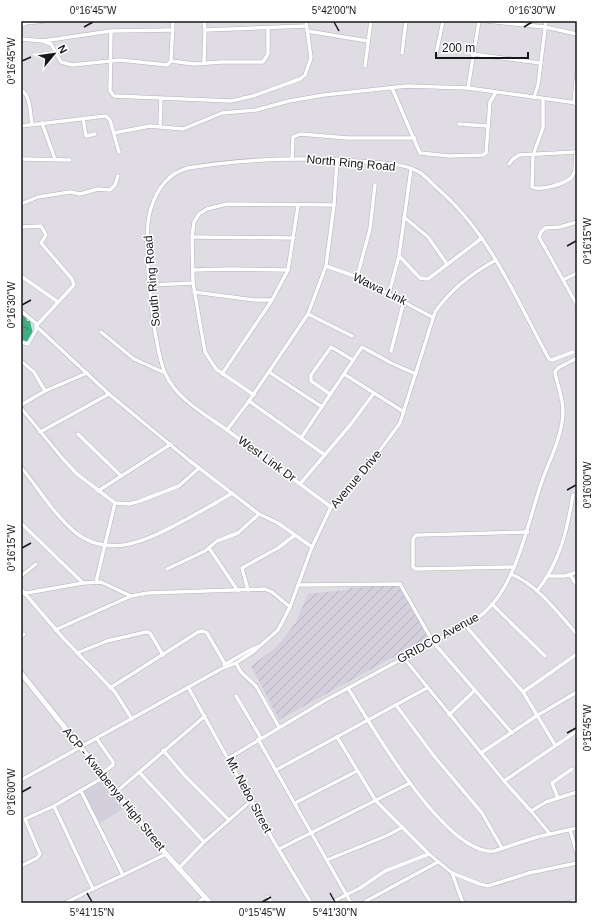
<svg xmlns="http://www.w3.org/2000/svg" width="598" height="924" font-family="Arial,sans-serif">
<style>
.built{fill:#d3cfdd}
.industrial{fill:url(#industrial-furrows)}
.forest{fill:url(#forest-crowns)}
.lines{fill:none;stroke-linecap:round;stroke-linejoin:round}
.street-casing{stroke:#b3b1b7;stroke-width:4.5}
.secondary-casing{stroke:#b3b1b7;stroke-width:6}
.street{stroke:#fff;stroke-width:3.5}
.secondary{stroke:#fff;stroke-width:5}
.ticks{fill:none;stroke:#171719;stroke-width:1.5}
.labels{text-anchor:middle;stroke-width:3;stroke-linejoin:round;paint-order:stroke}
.street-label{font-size:12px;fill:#171719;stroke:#fff}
.neatline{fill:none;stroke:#171719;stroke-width:1.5}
.ticks-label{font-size:10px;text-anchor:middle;fill:#171719}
</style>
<defs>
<pattern id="industrial-furrows" width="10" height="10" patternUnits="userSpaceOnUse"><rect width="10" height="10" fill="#d3cfdd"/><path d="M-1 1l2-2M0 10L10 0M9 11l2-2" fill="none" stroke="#b4b1bd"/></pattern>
<pattern id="forest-crowns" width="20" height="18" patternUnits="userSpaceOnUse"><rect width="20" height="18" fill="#3bb180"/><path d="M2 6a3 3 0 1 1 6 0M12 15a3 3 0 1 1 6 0" fill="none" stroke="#318f68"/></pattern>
</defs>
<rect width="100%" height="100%" fill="#dfdde3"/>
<path class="built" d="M103,781L124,808L100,823L82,792Z"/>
<path class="industrial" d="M400,585L428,638L279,720L251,666L274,649L284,638L296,622L308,594L346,590L349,588Z"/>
<path class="forest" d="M21,313L26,317L27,321H30L33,334L27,343L21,341Z"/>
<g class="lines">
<defs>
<g id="street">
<path d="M204,21L205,30L306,26"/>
<path d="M479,21L468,88L534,97"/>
<path d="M487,21L545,27L577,34"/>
<path d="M546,21L538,85L534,97L577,103"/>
<path d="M21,26L25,23L44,21"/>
<path d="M111,31L173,30"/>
<path d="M307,31L368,41"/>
<path d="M21,39L43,41L51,44L61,62L72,65L120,60L167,65L171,61L173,21"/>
<path d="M43,41L111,31L110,91L114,96L231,101L253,96L300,79L305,75L311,58L306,21"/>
<path d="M402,53L406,21"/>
<path d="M436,54L443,21"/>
<path d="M472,54L541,63"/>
<path d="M171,61L194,64L222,62H263L268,54V28"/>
<path d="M204,63L205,30"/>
<path d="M365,66L371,21"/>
<path d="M392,88L420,153L449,156L483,155L486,153L490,102L496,92"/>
<path d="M21,90C31,95 30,114 32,124"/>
<path d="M543,99V128L533,155L532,187C542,191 563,184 571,178L575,171L576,152"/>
<path d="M574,103L577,72"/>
<path d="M83,118L86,136L95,134"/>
<path d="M42,123L55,159"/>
<path d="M459,124L487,126"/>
<path d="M21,126L106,116L110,120L119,152"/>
<path d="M160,127L161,99"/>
<path d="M114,133L150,126L183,129L222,113L256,110L289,101L324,95L407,86L468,88"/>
<path d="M21,159L70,160"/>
<path d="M292,159L293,137L300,134L348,138H415"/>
<path d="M337,159L334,205L326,266L308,314L249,401L227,430L300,484L351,424L374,393"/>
<path d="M509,164L513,159L519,155L577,152"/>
<path d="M21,204L38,197L70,192L80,194L98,189L110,190L115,185L118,176"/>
<path d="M404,217L428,237L447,264"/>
<path d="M577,222L560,227L545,228L541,232L539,237L577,305"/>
<path d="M21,227L41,226L46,235L41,243L72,279L74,285L36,326"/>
<path d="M192,237L294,238"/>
<path d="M399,256L420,278L428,279L482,238"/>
<path d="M326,266L357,277L432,317"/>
<path d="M193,270L230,269L288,270"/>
<path d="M21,276L58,302"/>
<path d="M357,277L370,229L375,185"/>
<path d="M563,280L577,273"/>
<path d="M150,285L193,283"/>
<path d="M194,292L254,300H272"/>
<path d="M389,293L399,256L411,169"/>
<path d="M21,311L37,324"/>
<path d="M308,314L352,336"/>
<path d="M101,332L134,359L165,373"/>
<path d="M21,342L28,344L36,330V326L109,394L190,461L259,514L278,523L312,547"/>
<path d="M391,351L404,301"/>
<path d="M21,361L34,372L45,391"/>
<path d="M269,372L322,407"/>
<path d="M222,374L272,300L288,270L298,206"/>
<path d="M344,374L404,412"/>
<path d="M330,394L311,381V375L331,347L353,360"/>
<path d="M254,395L216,369L205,352L193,283L192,237L194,222L199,214L207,209L227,204L334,205"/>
<path d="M249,401L325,455"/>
<path d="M21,405L45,391L87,373"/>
<path d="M21,408L63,459L77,474L115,503L129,504L140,501L179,486L199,468"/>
<path d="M227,430C205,414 176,399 165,373C153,345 141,237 151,208C157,189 169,173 188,168C248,158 309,157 369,162C384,163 406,164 419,172C426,176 431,183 437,188C490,233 516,299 549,359L552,360L573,352"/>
<path d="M40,432L109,394"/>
<path d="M78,434L120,475"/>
<path d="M301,438L362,347L393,364L416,374"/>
<path d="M21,467C39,489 54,515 76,533C112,561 153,537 187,519C202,510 217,503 232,493"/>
<path d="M300,484L331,507"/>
<path d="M98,491L171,444"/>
<path d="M21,523L83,583"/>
<path d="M209,548L238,591"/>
<path d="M514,567L416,569L413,567V539L416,535H420L528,532"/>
<path d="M167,569L205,551L217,541L238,533L259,514"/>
<path d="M511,574C538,585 558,613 577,634"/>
<path d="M570,575L577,585"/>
<path d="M21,576L36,564"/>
<path d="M549,576H565L577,572"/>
<path d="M96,582L115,503"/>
<path d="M298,585L400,584L433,642L512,733"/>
<path d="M21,589L64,639L115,692L132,719"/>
<path d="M248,590L242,568L278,548L295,535"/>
<path d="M537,591C560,562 567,531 573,495"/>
<path d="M21,594L83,583L101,582L131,596"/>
<path d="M492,604L545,656"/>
<path d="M465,625L523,692L555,745"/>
<path d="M55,630L131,596L148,593L265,589L272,592L290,607"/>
<path d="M21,637L24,634"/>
<path d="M77,653L107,641L146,632L150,633L163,655"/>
<path d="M403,657L504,781L531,811L550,834"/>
<path d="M236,663L241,672L256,686L279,727"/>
<path d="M224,665L248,651L259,646"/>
<path d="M188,687L273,840L311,903"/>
<path d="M110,688L198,632L203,631L207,633L225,664"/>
<path d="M348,688C371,725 446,856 494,851L537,837L577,828"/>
<path d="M523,692L577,654"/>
<path d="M236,696L261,738"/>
<path d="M396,705L434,756L482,813L502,848"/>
<path d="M449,715L474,691"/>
<path d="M337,737L376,801L429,854L452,873L480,884L488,886L529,873L577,863"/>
<path d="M97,739L113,762V765L101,774"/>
<path d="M258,739L351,903"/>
<path d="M163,750L185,776L229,820"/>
<path d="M481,753L538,715L577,692"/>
<path d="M229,758L324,701L465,625C472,621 480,617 486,611C518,581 528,521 542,481C550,459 563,434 563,411C563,398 557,384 555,372L558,368L577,358"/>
<path d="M276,770L427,688"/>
<path d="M139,772L204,842"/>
<path d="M21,780L221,669L236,663L253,652L278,630L290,607L312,547L331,507L369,465L400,423L435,312C451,289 472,273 496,260"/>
<path d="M504,781L577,731"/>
<path d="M116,792L205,716"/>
<path d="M558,798L552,783L572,769"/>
<path d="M295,803L357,771"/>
<path d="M54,806L93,889L123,875L81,791"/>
<path d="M531,811L546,802L577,792"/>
<path d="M570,830L577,854"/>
<path d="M279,849L410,783"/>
<path d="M327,860L386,836L403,827"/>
<path d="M21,866L37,858L40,854L25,819L54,806L104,777"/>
<path d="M178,869L204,842L252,800"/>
<path d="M452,873L463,903"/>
<path d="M123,875L166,854"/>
<path d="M268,897L272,903"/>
<path d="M366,901L438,862"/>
<path d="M67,902L93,889"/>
<path d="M198,903L205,897"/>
<path d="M330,903L360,888L385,871L429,854"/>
<path d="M567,903L577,901"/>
</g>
<path id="secondary" d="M21,673L166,854L210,903"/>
</defs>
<use href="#street" class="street-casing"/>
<use href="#secondary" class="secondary-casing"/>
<use href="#street" class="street"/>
<use href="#secondary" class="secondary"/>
</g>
<path class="ticks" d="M334,22L339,31M84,27L93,22M524,27L532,22M22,61L31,57M567,246L576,241M22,305L31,300M567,490L576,485M22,548L31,543M567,733L576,728M22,792L31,787M87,893L92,902M330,893L335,902M262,902L271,897"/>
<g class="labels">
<g class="street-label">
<text transform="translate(351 163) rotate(5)" y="4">North Ring Road</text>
<text transform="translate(152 281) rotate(-95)" y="4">South Ring Road</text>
<text transform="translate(380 289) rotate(26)" y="4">Wawa Link</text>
<text transform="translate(267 459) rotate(36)" y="4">West Link Dr</text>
<text transform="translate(356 479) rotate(-50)" y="4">Avenue Drive</text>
<text transform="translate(438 638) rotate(-29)" y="4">GRIDCO Avenue</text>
<text transform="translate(114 789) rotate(51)" y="4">ACP - Kwabenya High Street</text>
<text transform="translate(249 795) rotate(62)" y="4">Mt. Nebo Street</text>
</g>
</g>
<rect width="598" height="924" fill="none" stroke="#ffffff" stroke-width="44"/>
<g transform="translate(54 54) rotate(61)" stroke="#ffffff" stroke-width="3" paint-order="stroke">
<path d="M0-3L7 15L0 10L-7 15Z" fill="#171719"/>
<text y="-6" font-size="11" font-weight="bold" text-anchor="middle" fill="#171719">N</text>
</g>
<path d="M436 52v6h92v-6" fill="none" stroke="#171719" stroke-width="2"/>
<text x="442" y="52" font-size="12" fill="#171719" stroke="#ffffff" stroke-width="3" paint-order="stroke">200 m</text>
<rect x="22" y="22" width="554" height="880" class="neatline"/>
<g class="ticks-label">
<text x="93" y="14">0°16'45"W</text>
<text x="334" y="14">5°42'00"N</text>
<text x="532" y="14">0°16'30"W</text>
<text transform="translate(11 61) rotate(-90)" y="4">0°16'45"W</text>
<text transform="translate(587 241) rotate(-90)" y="4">0°16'15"W</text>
<text transform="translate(11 305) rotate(-90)" y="4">0°16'30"W</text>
<text transform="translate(587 485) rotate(-90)" y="4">0°16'00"W</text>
<text transform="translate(11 548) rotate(-90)" y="4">0°16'15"W</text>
<text transform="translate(587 728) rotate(-90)" y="4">0°15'45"W</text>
<text transform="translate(11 792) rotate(-90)" y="4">0°16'00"W</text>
<text x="92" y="916">5°41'15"N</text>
<text x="262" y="916">0°15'45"W</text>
<text x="335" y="916">5°41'30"N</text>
</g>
</svg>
